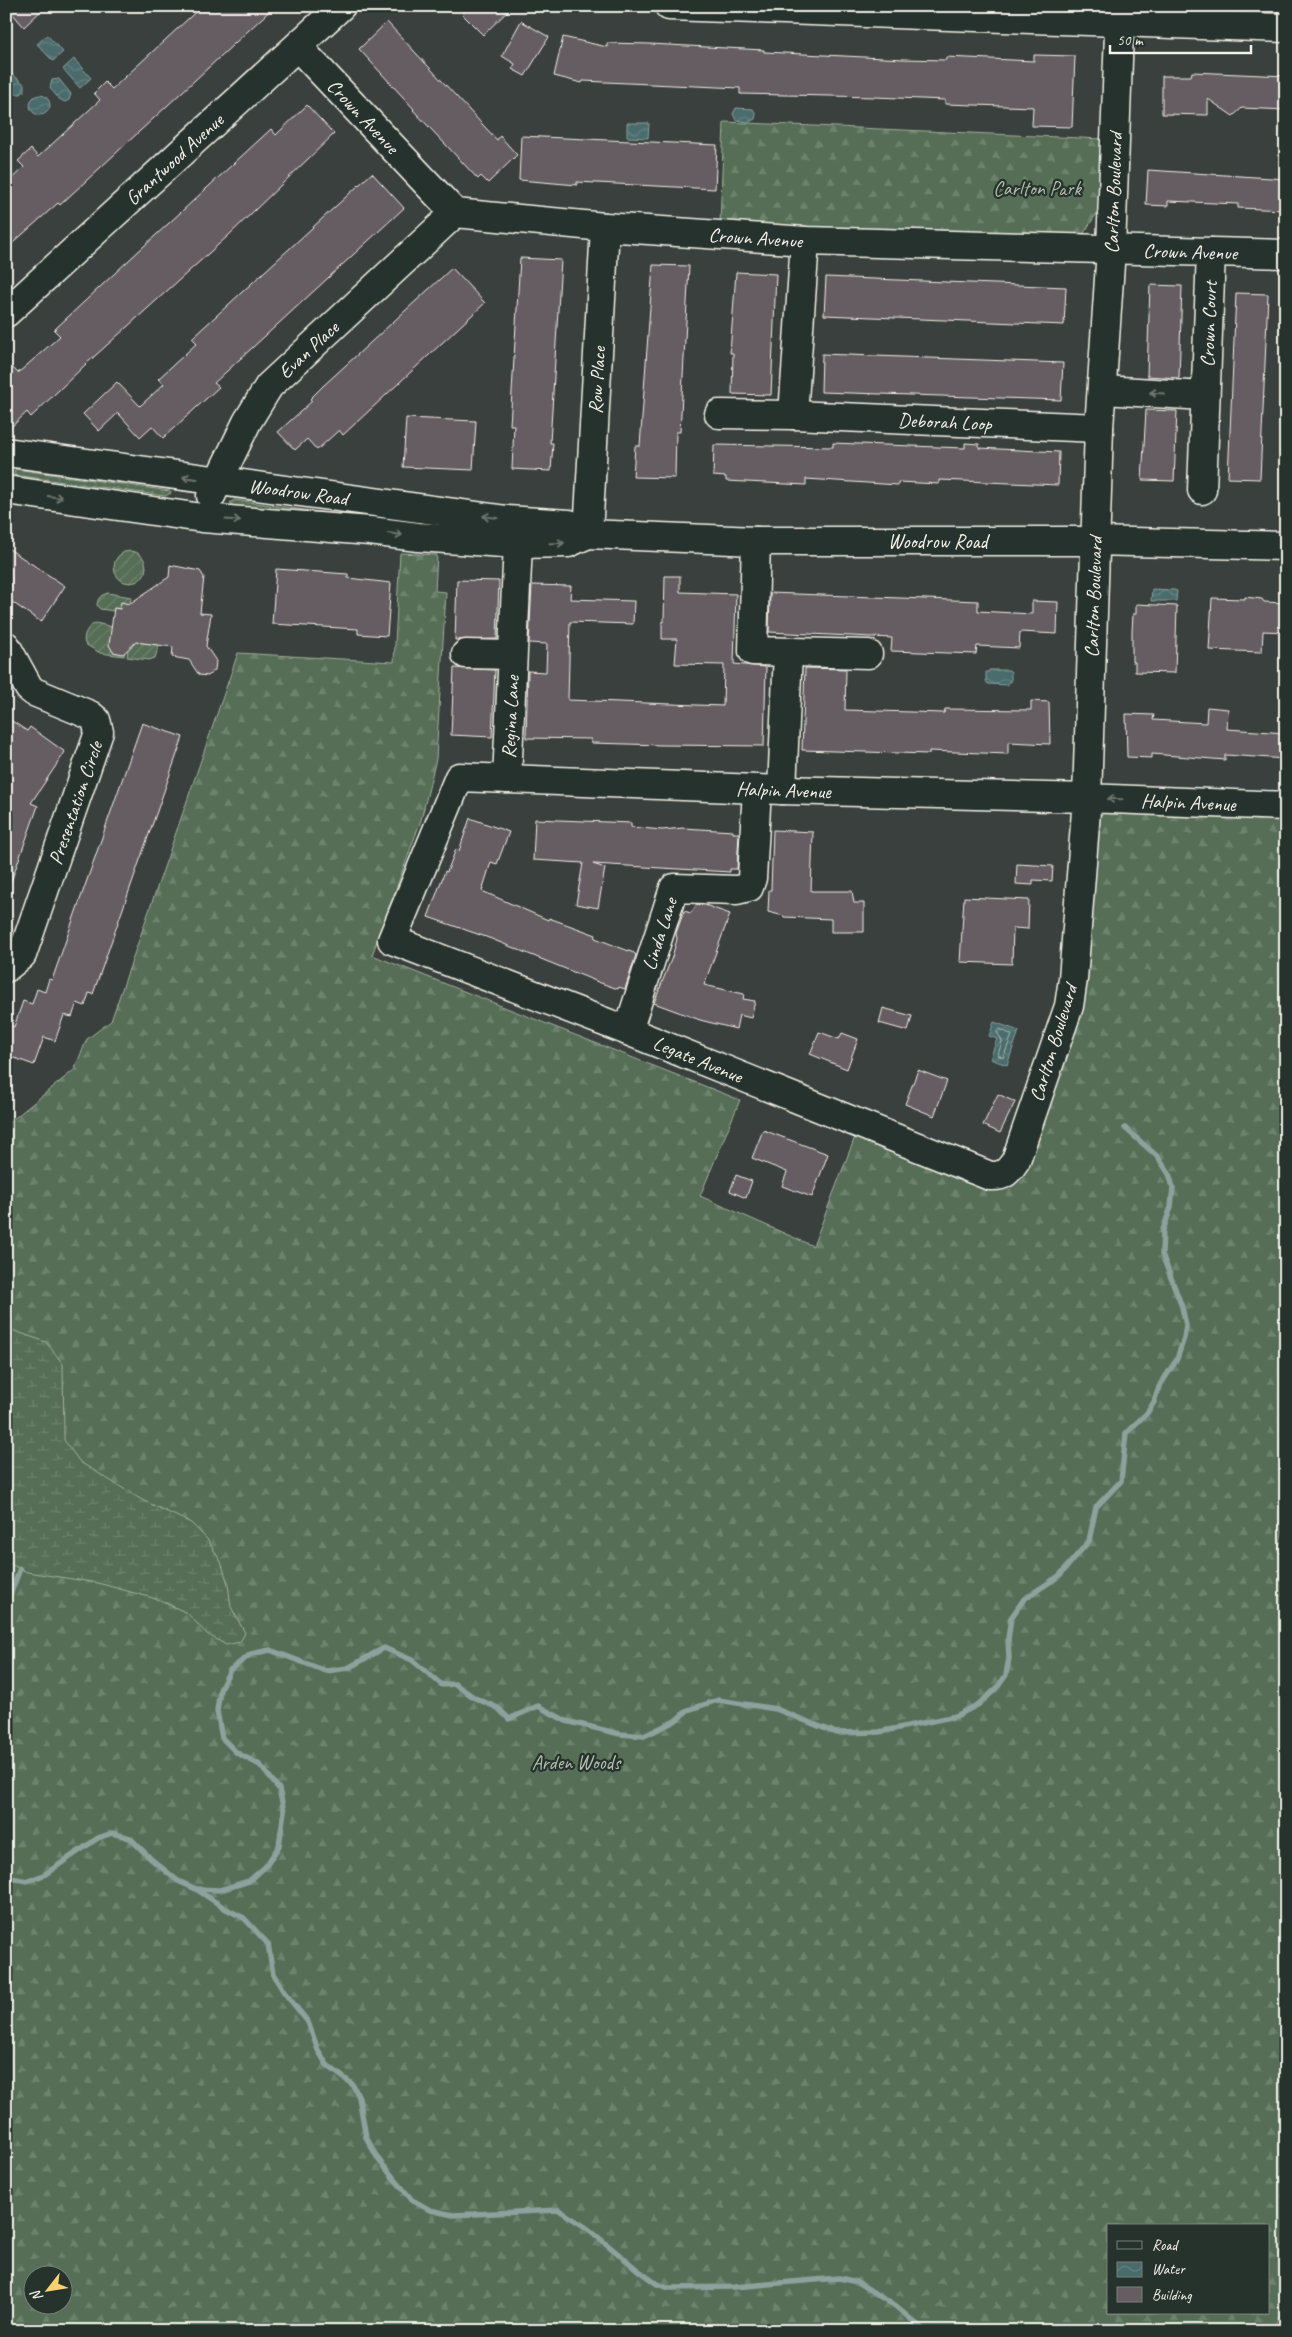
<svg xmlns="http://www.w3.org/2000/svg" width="1292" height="2337" font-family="Caveat,sans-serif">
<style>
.grass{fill:url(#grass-dots);stroke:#a4b09e}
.forest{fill:url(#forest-firs);stroke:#a4b09e;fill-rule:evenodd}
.wetland{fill:url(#wetland-marsh);stroke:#a4b09e}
.garden{fill:url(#garden-furrows);stroke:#a4b09e}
.water{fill:url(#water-waves);stroke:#8da19e}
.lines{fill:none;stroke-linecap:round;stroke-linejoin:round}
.shore{stroke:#afbcb6;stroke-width:1}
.stream{stroke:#8da19e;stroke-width:5.5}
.building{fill:#665d63;stroke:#f4f1e8}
.minor-casing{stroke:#f4f1e8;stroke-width:31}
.minor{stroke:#26332d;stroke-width:28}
.oneway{stroke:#6e766e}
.labels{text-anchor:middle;stroke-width:4.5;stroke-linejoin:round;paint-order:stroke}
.street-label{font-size:20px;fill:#f4f1e8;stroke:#26332d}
.park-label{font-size:20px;fill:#b4bdad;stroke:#26332d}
</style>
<defs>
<pattern id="grass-dots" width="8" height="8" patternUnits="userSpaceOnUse" patternTransform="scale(1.25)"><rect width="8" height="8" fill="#546e55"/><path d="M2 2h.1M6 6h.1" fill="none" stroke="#6d836d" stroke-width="1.8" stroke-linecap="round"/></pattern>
<pattern id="forest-firs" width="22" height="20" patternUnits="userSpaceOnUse" patternTransform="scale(1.25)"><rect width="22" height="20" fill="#546e55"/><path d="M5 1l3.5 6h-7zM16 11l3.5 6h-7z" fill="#6d836d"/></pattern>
<pattern id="wetland-marsh" width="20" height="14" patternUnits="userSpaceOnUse" patternTransform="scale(1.25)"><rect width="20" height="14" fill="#546e55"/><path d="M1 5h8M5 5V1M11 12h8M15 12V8" fill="none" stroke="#6d836d"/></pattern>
<pattern id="garden-furrows" width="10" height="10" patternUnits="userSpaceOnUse" patternTransform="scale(1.25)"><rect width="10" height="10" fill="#546e55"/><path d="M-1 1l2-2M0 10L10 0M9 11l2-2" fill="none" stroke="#6d836d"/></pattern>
<pattern id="water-waves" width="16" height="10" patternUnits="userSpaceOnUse" patternTransform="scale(1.25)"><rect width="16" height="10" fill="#486c6c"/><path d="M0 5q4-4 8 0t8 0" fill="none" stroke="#638181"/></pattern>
</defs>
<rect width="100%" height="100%" fill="#39403d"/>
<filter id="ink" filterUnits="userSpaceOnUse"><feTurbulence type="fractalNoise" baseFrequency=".02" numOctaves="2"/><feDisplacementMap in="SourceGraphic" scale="10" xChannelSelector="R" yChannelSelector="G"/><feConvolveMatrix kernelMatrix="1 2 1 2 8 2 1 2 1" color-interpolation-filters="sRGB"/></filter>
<g filter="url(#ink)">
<g class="grass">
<path d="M15,469L170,491L171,493L165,496L14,475Z"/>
<path d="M234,500L312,511L474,529L234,507L230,503Z"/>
</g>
<g class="forest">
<path d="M724,122L1103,139L1099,210L1078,242L720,224Z"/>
<path d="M400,553L437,555L435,591L446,592L436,759L421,820L372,955L740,1100L700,1196L813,1246L855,1137L984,1185L1020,1169L1095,818L1100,812L1106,810L1286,817V1514L1278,1552L1286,1554V2297L1273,2331H6V1125L74,1070L87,1039L111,1021L238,653L394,662ZM1108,2226H1268V2313H1108ZM32,2274H62V2304H32Z"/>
</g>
<path class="wetland" d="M6,1328L46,1342L63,1364L64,1440L80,1462L142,1500L191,1523L207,1539L221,1562L228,1584L231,1607L245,1633L240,1642L226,1645L207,1634L187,1613L160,1600L98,1583L27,1572L6,1562Z"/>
<g class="garden">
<circle cx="130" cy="567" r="16"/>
<path d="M108,593L131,597L130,604L121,603L120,609L114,608V611L100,609L97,605C98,597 101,595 108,593Z"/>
<path d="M96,623L112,627L110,645L114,652H125L124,656L100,653L85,644C82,635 88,626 96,623Z"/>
<path d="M129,641L159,645L155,658L149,660L127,657Z"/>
</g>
<g class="water">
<path d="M47,35L63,52L53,61L37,44Z"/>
<path d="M74,59L91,78L80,88L63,69Z"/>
<path d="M11,73L24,84V91L21,94H14L6,86V74Z"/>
<path d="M59,79L71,94L69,100L65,102L59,99L50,88L52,80Z"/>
<circle cx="40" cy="105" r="10"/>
<path d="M736,108L753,109L756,114L755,119L749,122L736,120L733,114Z"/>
<path d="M627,123H649L648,138L627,137Z"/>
<path d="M1152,589L1174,590L1177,591L1176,601H1151Z"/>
<path d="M989,670H1009L1011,672V682H1008V685L988,684L986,681V672H989Z"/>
<path d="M994,1022L1019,1031L1007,1065L990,1059L997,1039L989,1036Z"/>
</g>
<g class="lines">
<path class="shore" d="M1000,1029L1012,1035L1003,1058L998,1055L1002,1041L997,1032Z"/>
<g class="stream">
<path d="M6,1605L20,1569"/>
<path d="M6,1877L27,1881L44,1875L98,1838L112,1833L130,1838L150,1858L178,1881L196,1889L226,1909L244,1918L268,1944L273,1974L284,1992L308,2022L318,2050L327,2065L352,2084L359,2097L366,2137L378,2159L412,2200L430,2210L453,2215L559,2210L587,2228L639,2271L657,2284L669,2288L734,2287L839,2278L857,2282L895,2306L925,2331"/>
<path d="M196,1889L220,1890L249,1881L266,1866L279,1846L284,1811L279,1789L260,1765L237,1753L222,1738L217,1711L220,1690L230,1670L251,1654L270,1650L326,1671L348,1668L384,1648L412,1660L442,1685L455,1684L475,1698L498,1708L509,1719L538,1706L566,1721L620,1734L644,1736L675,1721L688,1710L718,1700L776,1709L836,1733L879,1732L956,1716L979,1704L997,1688L1006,1675L1009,1658L1008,1639L1011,1618L1024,1599L1059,1576L1089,1541L1096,1507L1121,1481L1126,1433L1147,1413L1154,1402L1159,1387L1177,1359L1184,1338L1186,1325L1182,1307L1162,1254L1163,1230L1171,1207L1173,1187L1169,1174L1158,1157L1125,1128"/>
</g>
</g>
<g class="building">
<path d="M6,6H46L24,27Z"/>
<path d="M202,6H275L60,205L58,203L6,249V184L24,167L18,161L31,149L38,157L100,100L94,93L105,82L112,89Z"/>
<path d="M470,6H513L483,35L462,14Z"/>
<path d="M521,21L549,37L525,76L512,69L515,64L502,56Z"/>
<path d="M387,22L497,140L500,136L517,155L488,183L481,176L478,179L413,110L414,109L359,49Z"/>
<path d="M563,37L607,47V43L650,44L764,50V52L904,59L946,60V57L1034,61V55L1075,56L1072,127L1032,126L1033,107L945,104V100L875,97L740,94V88L583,81L582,83L554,76Z"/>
<path d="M1192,72L1286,76V110L1242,108L1233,116L1208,99V115L1162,114V76H1191Z"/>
<path d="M307,105L334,134L229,235L86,364L31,417L27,412L6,432V361L18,373L60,336L54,330L130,259L271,129L276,135Z"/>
<path d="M521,136L717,145L715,189L577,182V185L519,180Z"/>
<path d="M1148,170L1286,179V210L1238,208V204L1168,201V206L1146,205Z"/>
<path d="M372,173L404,208L214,383L219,387L163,438L152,426L140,437L118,413L99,431L83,414L117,382L140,406L164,384L158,379L197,343L192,338Z"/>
<path d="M520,258L561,260L550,443H553L551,471L512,469L514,425H510Z"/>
<path d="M653,265L689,266L680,432H676L675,478L633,477L635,446H640Z"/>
<path d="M452,268L485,303L343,435L339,430L317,450L307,439L295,450L278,432L312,401L310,399L323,386Z"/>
<path d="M736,272L776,274L771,395L732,394L733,353H730Z"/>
<path d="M826,277L1066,287L1064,325L824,315Z"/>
<path d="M1150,285L1182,286L1179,378L1147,376Z"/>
<path d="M1236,293L1268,294L1260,479L1228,478Z"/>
<path d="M822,354L1063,363L1061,400L821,392Z"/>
<path d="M1146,410L1177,411L1174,481L1142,480Z"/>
<path d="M406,418L476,421L473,470L403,467Z"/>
<path d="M833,443L965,448V443L979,444V448L1059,452L1058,485L939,480V484L898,482V485L806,479V485L726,481V477L713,476L714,445L833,447Z"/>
<path d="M6,547L65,586L41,622L6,598Z"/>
<path d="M170,565L200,571L204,577L200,613L211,614L206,646L216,661L215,670L208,676L199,675L189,660L172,657L173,647L136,642L123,654L113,652L109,645L114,608L120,609L121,602L129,604L169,577Z"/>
<path d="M276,569L348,574V578L391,583L387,636L358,634V629L272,624Z"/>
<path d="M665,576H680V592L736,594L734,664L766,667L764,746L662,745L591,743V739L526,738L528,671L546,672L547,644L529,643L532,585L571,586L570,599L634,601L633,624L570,622L568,700L723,706L724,665L675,664L677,639H662V622H664Z"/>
<path d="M457,580L499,581L497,639L455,640Z"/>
<path d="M770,593L978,601V611L1032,614V601L1058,602L1057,634L1020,632L1019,648L977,646L976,654L891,651L892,638L769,632Z"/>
<path d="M1245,597L1262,599L1264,602L1286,603V632L1263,631L1262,652L1209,650L1212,598L1245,599Z"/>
<path d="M1136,604L1177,606L1175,673L1135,672V662H1132V631L1133,614H1136Z"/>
<path d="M454,668L495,670L492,737L451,735Z"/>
<path d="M805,668L846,669L845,710L944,713L945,709L1031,710V701L1049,702L1050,744L1008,742V754L929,751V754L802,750Z"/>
<path d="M1207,707L1228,709L1227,729L1286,733V759L1225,755V760L1152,754V758L1127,757L1126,714L1154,715L1153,720L1206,723Z"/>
<path d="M6,717L27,731L30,727L65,752L31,803L38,806L8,890L6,889Z"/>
<path d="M142,723L183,737L93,994L89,993L85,1006L77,1003L72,1017L64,1015L55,1041L44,1037L34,1065L6,1055V1024L14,1027L23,1001L32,1004L37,989L45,992L49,979L52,980Z"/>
<path d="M470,818L509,832L497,864L491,862L482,891L548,920L549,918L596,935L595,938L634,953L636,955L625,989L619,987L618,989L598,982L489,938L428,917L445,871L447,872L456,849L459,851Z"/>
<path d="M535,819L631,823V827L662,830L683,828L733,831V833H739L737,869H730V872L593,864L605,868L598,908L576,904L583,863L533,860Z"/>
<path d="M773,830L813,832L811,891H852L854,903H864V932H831V919L784,917V916L768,912L769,890H771Z"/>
<path d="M1017,864L1053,866L1052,881L1033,880V885L1016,884Z"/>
<path d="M964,897L1029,900L1028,929L1013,928L1012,964L960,962Z"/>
<path d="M697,904L705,905L730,914L704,985L744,994L743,999L755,1001L751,1018L739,1015L736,1029L700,1020L654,1003L672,957L677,939L676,933L684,911L691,913Z"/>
<path d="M883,1008L912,1016L908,1031L879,1023Z"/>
<path d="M819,1032L839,1039L842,1033L858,1039L847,1069L810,1054Z"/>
<path d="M918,1070L947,1081L934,1116L905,1104Z"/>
<path d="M998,1094L1015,1102L1000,1133L983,1125Z"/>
<path d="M763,1130L828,1154L812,1197L782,1186L787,1172L752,1158Z"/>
<path d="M736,1175L752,1181L746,1198L730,1191Z"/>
</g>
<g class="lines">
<defs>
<g id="minor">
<path d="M669,6L1286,28"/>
<path id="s1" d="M1120,6L1111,249L1099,428L1087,798L1073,979L1069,1006L1016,1160C1009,1171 1004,1177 990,1176L628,1031L392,940L459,777L782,790L1087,798L1286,806"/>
<path id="s2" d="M298,47L455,213L605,227L805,241L1286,254"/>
<path id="s3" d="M6,313L341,6"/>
<path d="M1103,390L1205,396"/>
<path id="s4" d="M719,414L793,415L1099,428"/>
<path d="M793,415L805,241"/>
<path id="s5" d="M6,452L507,520L569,524L588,534L756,541H1094L1286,546"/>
<path d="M6,490L202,518L370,531L418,537L518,544L568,543L588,534"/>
<path id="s6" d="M1202,490L1211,252"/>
<path id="s7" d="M211,496L247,422L269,386L455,213"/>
<path id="s8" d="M588,534L605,227"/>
<path d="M756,541L753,651L868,654"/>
<path d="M6,646L29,688L34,692L90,715L96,720L99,732L22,955L6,968"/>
<path d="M466,654L512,655"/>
<path id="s9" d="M507,779L518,544"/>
<path d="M782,790L788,652"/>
<path id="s10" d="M628,1031L674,888L737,890L749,887L752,878L757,789"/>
</g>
</defs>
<use href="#minor" class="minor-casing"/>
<use href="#minor" class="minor"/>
</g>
<defs><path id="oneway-shaft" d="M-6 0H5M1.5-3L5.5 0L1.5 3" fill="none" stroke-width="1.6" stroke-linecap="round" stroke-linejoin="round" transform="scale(1.25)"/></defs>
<g class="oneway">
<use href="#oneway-shaft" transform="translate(1157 393) rotate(-177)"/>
<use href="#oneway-shaft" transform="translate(190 478) rotate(-173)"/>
<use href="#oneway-shaft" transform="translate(55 497) rotate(8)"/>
<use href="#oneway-shaft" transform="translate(490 517) rotate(-172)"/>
<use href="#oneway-shaft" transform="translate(233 520) rotate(4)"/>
<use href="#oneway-shaft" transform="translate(395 534) rotate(8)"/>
<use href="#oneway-shaft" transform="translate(557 543) rotate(-1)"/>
<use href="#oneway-shaft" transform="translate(1115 799) rotate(-178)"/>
</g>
</g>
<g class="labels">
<g class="street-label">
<text dy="7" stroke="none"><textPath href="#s2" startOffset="95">Crown Avenue</textPath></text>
<text dy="7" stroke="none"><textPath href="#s3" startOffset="228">Grantwood Avenue</textPath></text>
<text transform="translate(1113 193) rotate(-88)" y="7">Carlton Boulevard</text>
<text dy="7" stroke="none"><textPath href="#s2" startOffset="530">Crown Avenue</textPath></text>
<text dy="7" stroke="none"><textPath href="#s2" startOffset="965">Crown Avenue</textPath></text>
<text dy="7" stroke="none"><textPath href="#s6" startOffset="166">Crown Court</textPath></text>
<text dy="7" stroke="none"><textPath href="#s7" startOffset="178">Evan Place</textPath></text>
<text dy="7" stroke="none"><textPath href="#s8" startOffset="154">Row Place</textPath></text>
<text dy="7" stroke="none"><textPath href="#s4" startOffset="226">Deborah Loop</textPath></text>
<text dy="7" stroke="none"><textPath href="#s5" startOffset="295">Woodrow Road</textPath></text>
<text dy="7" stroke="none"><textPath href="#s5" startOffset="939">Woodrow Road</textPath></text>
<text transform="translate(1093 597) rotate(-88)" y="7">Carlton Boulevard</text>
<text dy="7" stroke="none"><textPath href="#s9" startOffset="62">Regina Lane</textPath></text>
<text dy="7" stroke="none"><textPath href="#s1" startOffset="2341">Halpin Avenue</textPath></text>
<text dy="7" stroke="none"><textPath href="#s1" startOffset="2746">Halpin Avenue</textPath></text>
<text transform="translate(75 803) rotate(-71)" y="7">Presentation Circle</text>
<text dy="7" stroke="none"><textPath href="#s10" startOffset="102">Linda Lane</textPath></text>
<text transform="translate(1053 1043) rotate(-73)" y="7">Carlton Boulevard</text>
<text transform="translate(698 1059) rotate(22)" y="7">Legate Avenue</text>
</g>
<g class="park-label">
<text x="1037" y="195">Carlton Park</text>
<text x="576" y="1769">Arden Woods</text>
</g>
</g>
<rect width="1292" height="2337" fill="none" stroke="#26332d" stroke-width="25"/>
<rect x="12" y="12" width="1267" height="2312" fill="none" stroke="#f4f1e8" stroke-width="2" filter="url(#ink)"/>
<rect x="1107" y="2224" width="162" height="90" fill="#26332d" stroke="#787f78"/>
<rect x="1117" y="2241" width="25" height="8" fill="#26332d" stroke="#787f78"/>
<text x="1152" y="2250" font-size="15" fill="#f4f1e8">Road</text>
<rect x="1117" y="2262" width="25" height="15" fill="url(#water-waves)" stroke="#787f78"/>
<text x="1152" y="2274" font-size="15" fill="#f4f1e8">Water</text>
<rect x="1117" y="2287" width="25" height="15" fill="#665d63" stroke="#787f78"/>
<text x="1152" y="2300" font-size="15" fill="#f4f1e8">Building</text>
<g transform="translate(48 2290) rotate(239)"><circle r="24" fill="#26332d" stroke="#787f78"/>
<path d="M0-4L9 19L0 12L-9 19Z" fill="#ffd166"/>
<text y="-8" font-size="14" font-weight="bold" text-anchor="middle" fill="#f4f1e8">N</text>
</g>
<path d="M1110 45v8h141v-8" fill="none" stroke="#f4f1e8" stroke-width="2.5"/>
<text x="1117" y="45" font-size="15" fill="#f4f1e8" stroke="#26332d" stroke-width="4" paint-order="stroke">50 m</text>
</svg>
